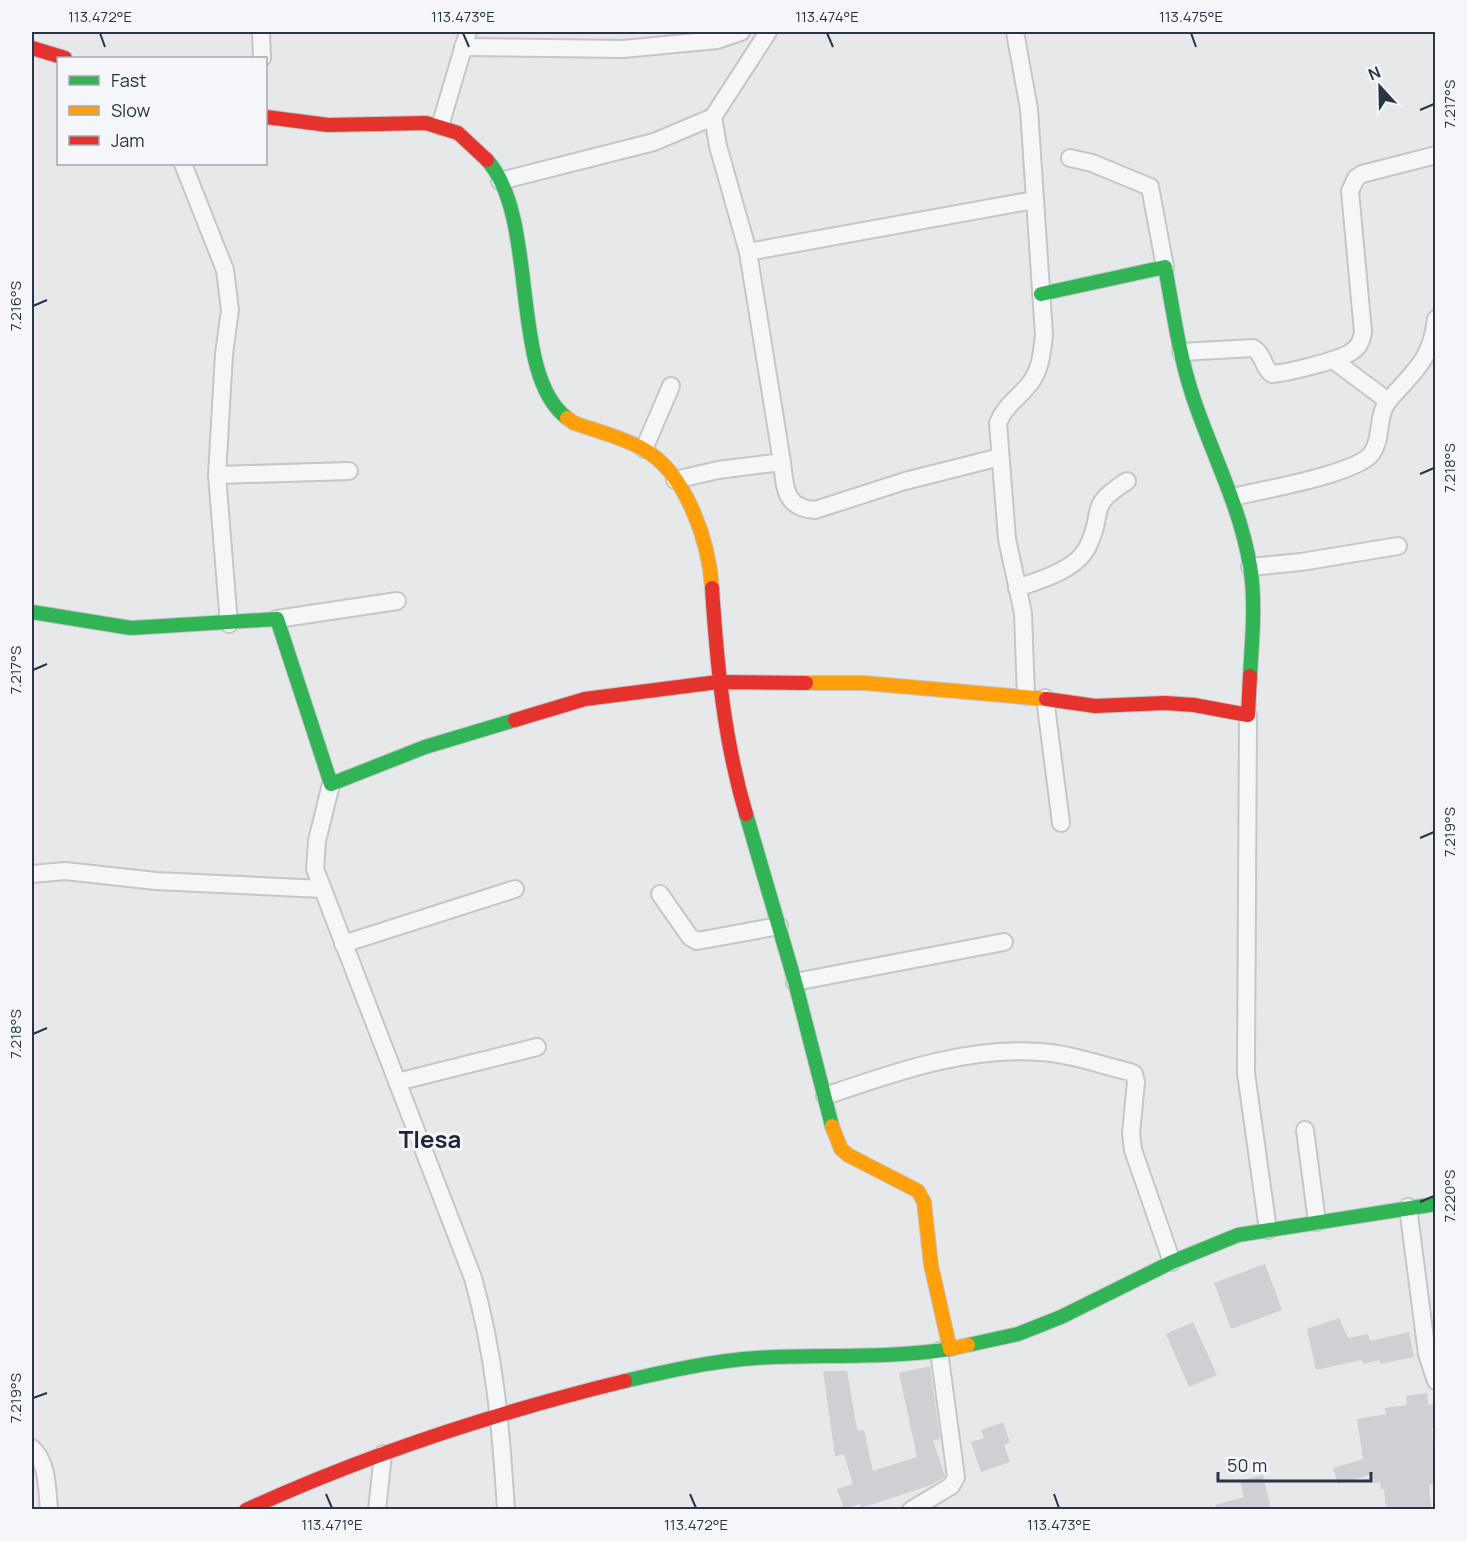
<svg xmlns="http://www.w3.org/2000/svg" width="1467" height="1541" font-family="Manrope,sans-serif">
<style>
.building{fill:#ced0d3}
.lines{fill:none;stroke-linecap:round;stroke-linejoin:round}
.street-casing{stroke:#c4c6c8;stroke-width:20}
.fast-casing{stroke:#c4c6c8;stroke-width:16}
.slow-casing{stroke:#c4c6c8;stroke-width:16}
.jam-casing{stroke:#c4c6c8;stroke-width:16}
.street{stroke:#f5f6f7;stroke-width:16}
.fast{stroke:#30b455;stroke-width:14}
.slow{stroke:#ff9f0a;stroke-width:14}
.jam{stroke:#e5322d;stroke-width:14}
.ticks{fill:none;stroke:#2b3445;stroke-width:2}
.labels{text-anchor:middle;stroke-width:6;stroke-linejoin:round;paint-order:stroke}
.quarter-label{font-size:24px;font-weight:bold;fill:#1d2536;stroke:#f4f6f9}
.neatline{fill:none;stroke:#2b3445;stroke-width:2}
.ticks-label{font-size:15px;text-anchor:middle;fill:#2b3445}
</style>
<rect width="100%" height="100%" fill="#e6e8ea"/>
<g class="building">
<path d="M1265,1264L1282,1310L1231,1329L1214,1283Z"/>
<path d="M1339,1318L1348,1338L1368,1334L1370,1341L1409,1332L1414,1357L1380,1364V1360L1363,1364L1362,1360L1316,1370L1307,1329Z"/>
<path d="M1193,1322L1217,1375L1189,1387L1166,1334Z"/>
<path d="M930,1366L940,1439L933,1440L945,1476L943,1478L931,1485L861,1508L860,1504L844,1509L837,1489L853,1484L844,1454L835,1456L823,1371H847L856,1424L858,1431L864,1430L873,1471L917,1457L899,1373Z"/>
<path d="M1427,1393L1428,1405L1436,1404V1428H1432L1436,1484L1429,1485L1431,1509H1386L1384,1489L1381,1490L1380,1482L1374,1483L1373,1474L1338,1484L1333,1468L1363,1459L1357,1419L1386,1414L1385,1408L1407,1405L1406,1396Z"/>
<path d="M1003,1422L1010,1443L1004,1444L1010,1462L981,1472L971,1442L984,1438L981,1430Z"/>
<path d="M1263,1475L1271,1509H1216L1215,1505L1244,1497L1240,1481Z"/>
</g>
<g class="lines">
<defs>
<g id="street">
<path d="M261,32L262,58"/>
<path d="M1015,32L1029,109L1044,335C1042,352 1041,368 1031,382C1020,397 1005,405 998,423L1007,539L1023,613L1026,696"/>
<path d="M463,47L623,49L717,40L741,32"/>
<path d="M440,126L468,32"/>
<path d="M1070,158L1092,163L1150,187L1165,267"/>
<path d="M183,164L225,270L230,310L224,354L217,475L229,624"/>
<path d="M500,181L654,142L713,117"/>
<path d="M748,252L1034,200"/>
<path d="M1181,352L1253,348C1264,354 1262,367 1272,374C1287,373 1340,360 1351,352C1358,348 1362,340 1363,332L1350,191L1356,178L1362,174L1436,155"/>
<path d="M1333,360L1388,401"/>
<path d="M644,449L671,386"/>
<path d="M782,462C785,487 784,508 815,510L905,481L1000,457"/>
<path d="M217,475L349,471"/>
<path d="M675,480L718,470L782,462L748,252L718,146L713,117L768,32"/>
<path d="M1233,497C1261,490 1358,474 1372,453C1383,437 1376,416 1389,400C1414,371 1431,361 1436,319"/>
<path d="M1250,567L1301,562L1398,546"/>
<path d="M1017,588C1040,580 1077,570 1088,546C1106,509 1085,508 1127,481"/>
<path d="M277,619L397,601"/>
<path d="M1045,698L1061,823"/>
<path d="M1248,715L1246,1073L1268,1230"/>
<path d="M331,784L317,841L315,869L473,1278C495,1356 501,1429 506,1510"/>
<path d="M32,874L65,871L156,881L322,889"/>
<path d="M660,894L690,937L697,941L779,926"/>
<path d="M343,944L515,889"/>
<path d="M795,982L1004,942"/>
<path d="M397,1082L537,1047"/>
<path d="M825,1096C893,1073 967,1046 1040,1052C1072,1054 1100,1065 1130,1072L1134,1074L1136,1082L1131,1133L1133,1150L1172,1262"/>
<path d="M1305,1130L1317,1222"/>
<path d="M1408,1207L1427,1354L1436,1381"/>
<path d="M32,1448C48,1463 47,1489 49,1510"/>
<path d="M377,1510L383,1454"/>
<path d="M911,1510L951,1486L956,1477L939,1351"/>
</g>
<g id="fast">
<path d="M487,160C540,219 508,374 567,418"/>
<path d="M1041,294L1165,267C1173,310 1179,355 1193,397C1212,454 1240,506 1250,566C1256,602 1252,640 1250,676"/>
<path d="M32,612L131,628L277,619L331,784L425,747L515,720"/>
<path d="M746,814L795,982L832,1126"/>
<path d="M968,1345L1018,1334L1061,1317L1172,1262L1238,1235L1436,1204"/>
<path d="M625,1381C668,1371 712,1361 756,1358C821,1354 886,1359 950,1349"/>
</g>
<g id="slow">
<path d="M567,418L574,423C596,431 622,437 643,449C686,472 709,542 712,588"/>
<path d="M806,683H864L1046,699"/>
<path d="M832,1126L841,1149L848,1155L918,1191L924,1202L931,1265L950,1349L968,1345"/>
</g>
<g id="jam">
<path d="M32,48L65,58"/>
<path d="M266,117L328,125L426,123L458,133L487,160"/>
<path d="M712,588C717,665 724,740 746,814"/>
<path d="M1046,699L1095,706L1165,703L1194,705L1248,715L1250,676"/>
<path d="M515,720L585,699L718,682L806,683"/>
<path d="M246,1510C368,1454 494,1413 625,1381"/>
</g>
</defs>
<use href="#street" class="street-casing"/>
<use href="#fast" class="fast-casing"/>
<use href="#slow" class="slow-casing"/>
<use href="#jam" class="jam-casing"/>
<use href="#street" class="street"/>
<use href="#fast" class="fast"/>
<use href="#slow" class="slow"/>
<use href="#jam" class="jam"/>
</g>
<path class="ticks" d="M100,33L105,47M463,33L469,47M827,33L833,47M1191,33L1196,47M1420,110L1434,104M33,306L47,300M1420,474L1434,468M33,670L47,664M1420,838L1434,832M33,1034L47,1028M1420,1202L1434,1196M33,1398L47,1393M326,1494L332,1508M690,1494L696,1508M1054,1494L1059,1508"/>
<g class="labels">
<g class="quarter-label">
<text x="430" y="1148">Tlesa</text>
</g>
</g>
<rect width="1467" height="1541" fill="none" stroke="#f4f6f9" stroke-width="66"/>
<rect x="57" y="57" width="210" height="108" fill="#f4f6f9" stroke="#a4a8b1" stroke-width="1.5"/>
<rect x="69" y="76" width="30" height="9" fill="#30b455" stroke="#a4a8b1" stroke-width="1.5"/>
<text x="111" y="87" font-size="18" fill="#2b3445">Fast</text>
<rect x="69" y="106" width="30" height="9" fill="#ff9f0a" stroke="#a4a8b1" stroke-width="1.5"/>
<text x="111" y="117" font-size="18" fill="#2b3445">Slow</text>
<rect x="69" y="136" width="30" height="9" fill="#e5322d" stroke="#a4a8b1" stroke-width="1.5"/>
<text x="111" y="147" font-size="18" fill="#2b3445">Jam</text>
<g transform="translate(1380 87) rotate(338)" stroke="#f4f6f9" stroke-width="4.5" paint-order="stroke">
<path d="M0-4.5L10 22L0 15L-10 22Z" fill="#2b3445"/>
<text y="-9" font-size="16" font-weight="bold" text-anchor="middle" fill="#2b3445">N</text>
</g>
<path d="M1218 1472v9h153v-9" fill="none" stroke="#2b3445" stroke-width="3"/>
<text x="1227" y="1472" font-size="18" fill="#2b3445" stroke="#f4f6f9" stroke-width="4.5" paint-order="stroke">50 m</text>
<rect x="33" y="33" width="1401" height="1475" class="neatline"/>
<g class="ticks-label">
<text x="100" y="22">113.472°E</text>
<text x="463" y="22">113.473°E</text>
<text x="827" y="22">113.474°E</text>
<text x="1191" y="22">113.475°E</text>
<text transform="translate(1450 104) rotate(-90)" y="5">7.217°S</text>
<text transform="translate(16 306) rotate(-90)" y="5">7.216°S</text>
<text transform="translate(1450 468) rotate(-90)" y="5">7.218°S</text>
<text transform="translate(16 670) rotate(-90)" y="5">7.217°S</text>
<text transform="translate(1450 832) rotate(-90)" y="5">7.219°S</text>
<text transform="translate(16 1034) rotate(-90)" y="5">7.218°S</text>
<text transform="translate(1450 1196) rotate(-90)" y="5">7.220°S</text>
<text transform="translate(16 1398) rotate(-90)" y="5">7.219°S</text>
<text x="332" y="1530">113.471°E</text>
<text x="696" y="1530">113.472°E</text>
<text x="1059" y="1530">113.473°E</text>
</g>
</svg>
